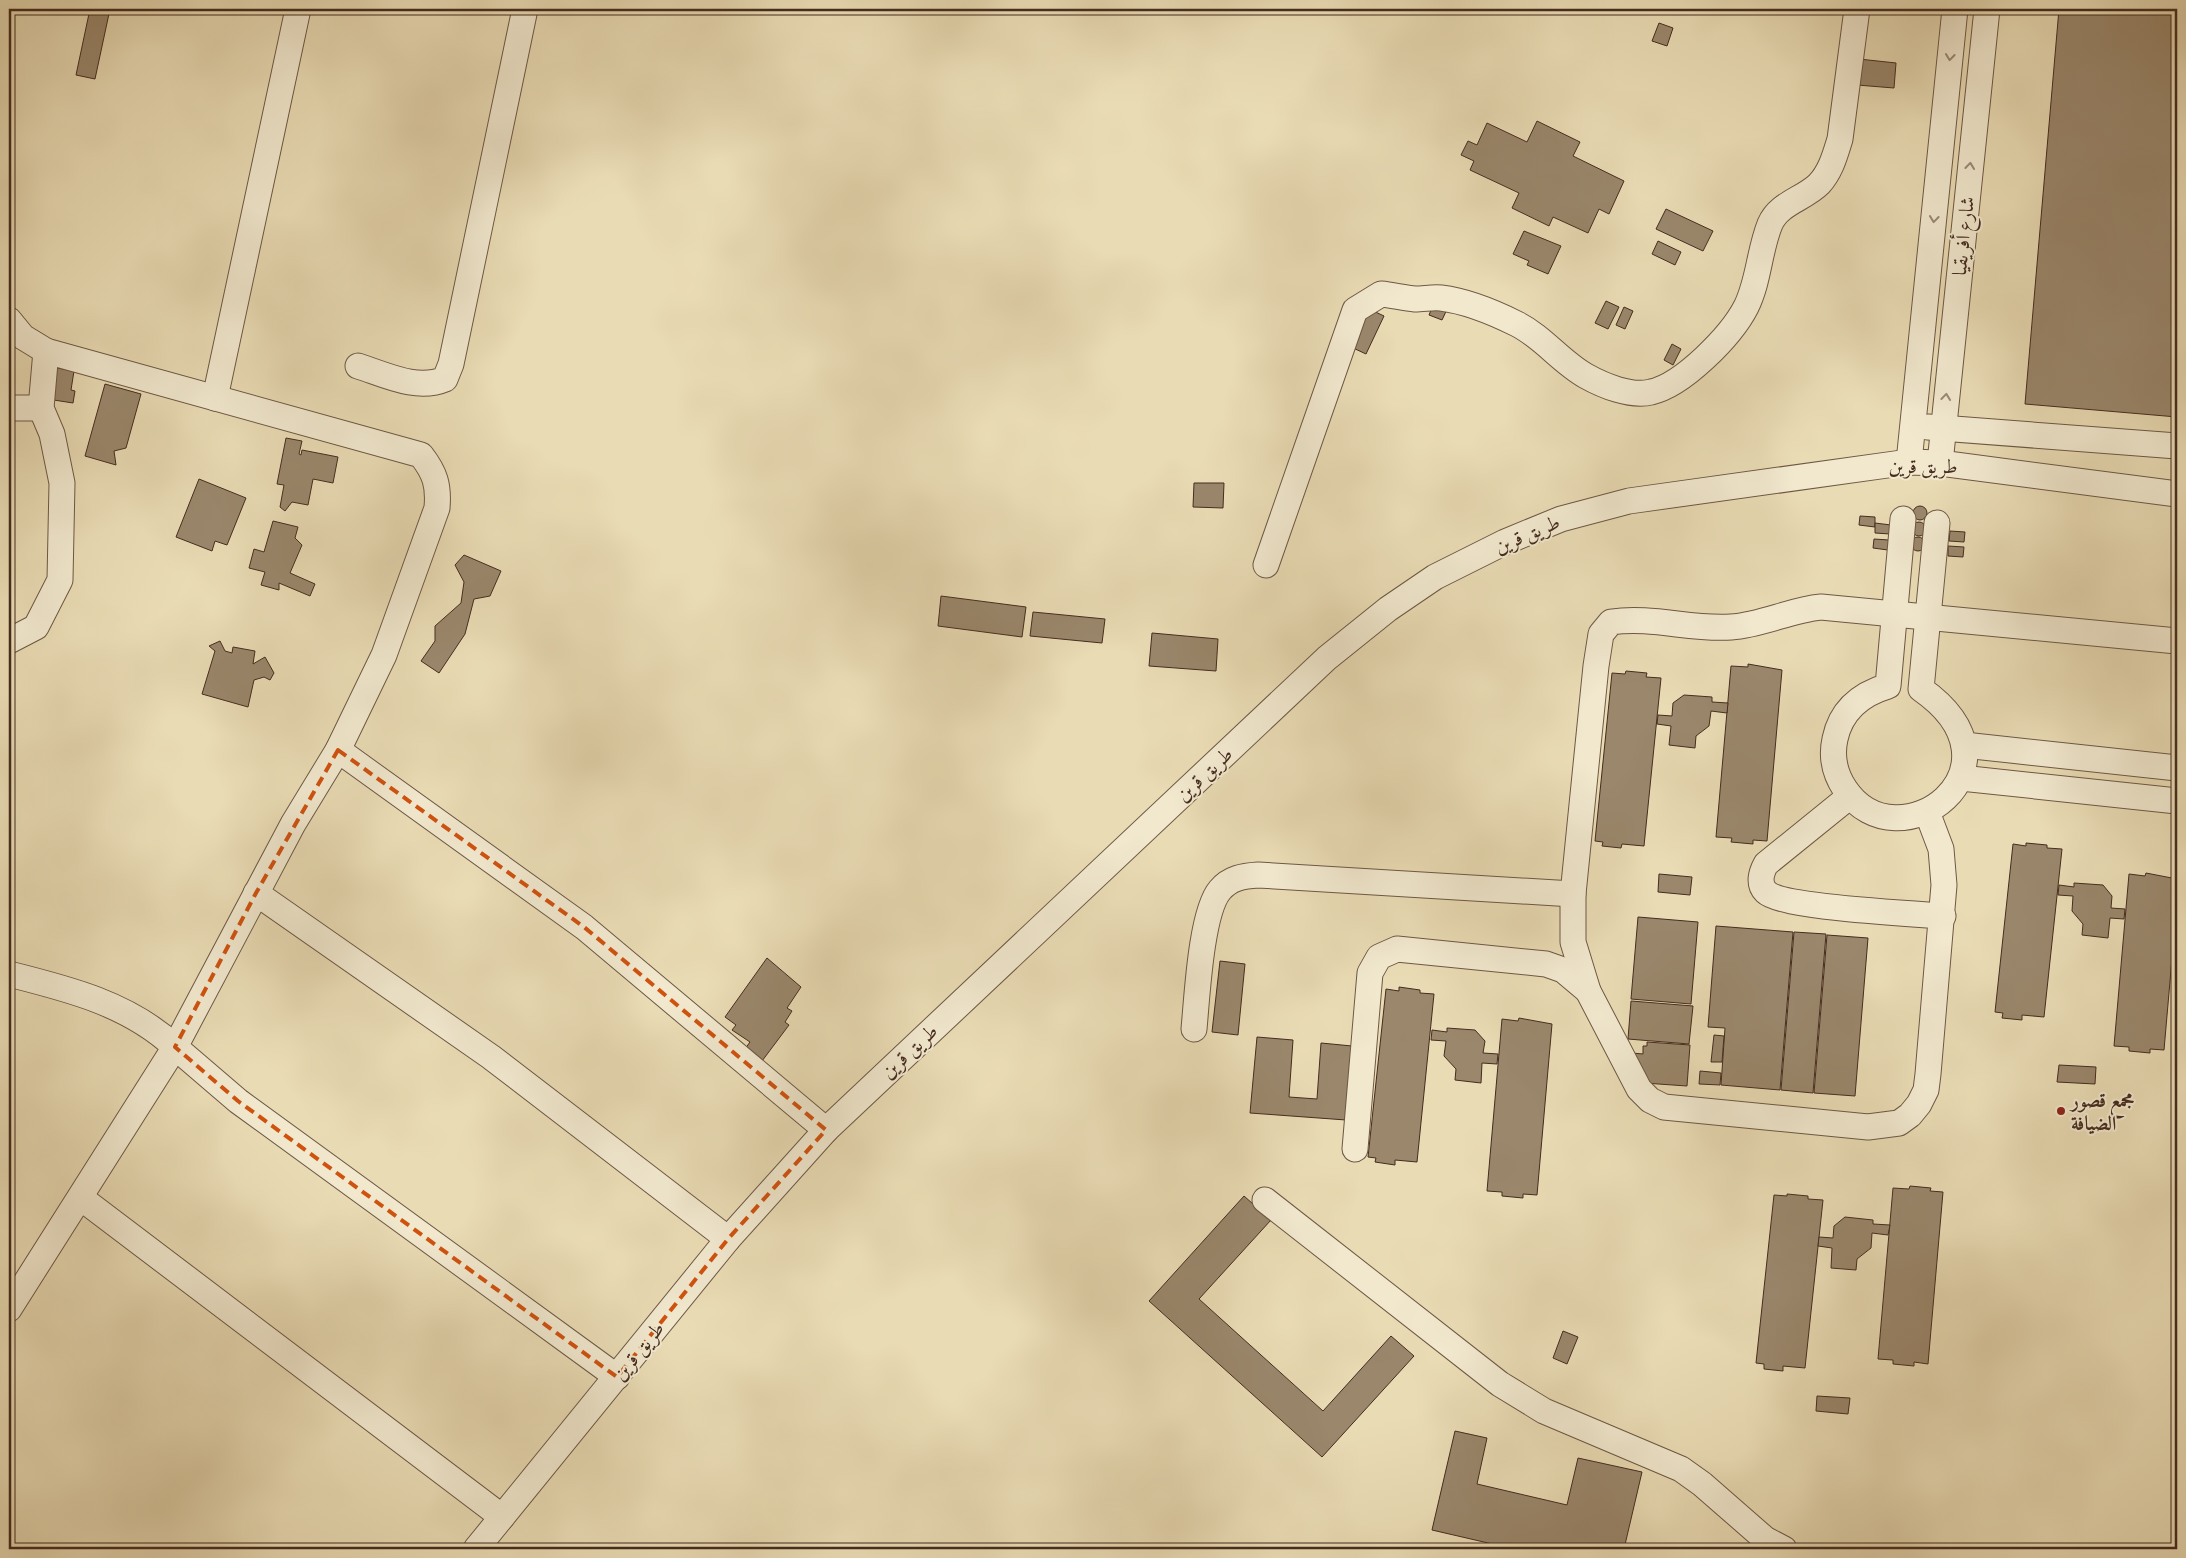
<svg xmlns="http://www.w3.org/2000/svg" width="2186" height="1558" font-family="Alegreya,Amiri,serif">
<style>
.building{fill:#9a876c;stroke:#452c1f}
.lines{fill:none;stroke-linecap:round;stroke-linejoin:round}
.minor-casing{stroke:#6e5844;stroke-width:27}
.minor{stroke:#f1e8ce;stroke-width:25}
.oneway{stroke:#9b8a76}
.marked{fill:none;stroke:#d0520f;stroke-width:4;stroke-dasharray:10 6;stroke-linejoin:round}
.poi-dot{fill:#8f2418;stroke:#f1e8ce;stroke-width:2}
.labels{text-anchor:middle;stroke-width:4;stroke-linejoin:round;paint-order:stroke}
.street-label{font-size:20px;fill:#452c1f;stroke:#f1e8ce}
.poi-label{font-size:20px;font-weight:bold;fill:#452c1f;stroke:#f1e8ce;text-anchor:start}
</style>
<rect width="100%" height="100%" fill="#e9dbb4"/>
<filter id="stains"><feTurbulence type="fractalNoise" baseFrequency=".004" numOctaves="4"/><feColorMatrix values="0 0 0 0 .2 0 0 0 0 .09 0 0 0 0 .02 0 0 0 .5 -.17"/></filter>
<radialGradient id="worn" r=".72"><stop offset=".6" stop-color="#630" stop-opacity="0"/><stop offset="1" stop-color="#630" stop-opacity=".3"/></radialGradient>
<g class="building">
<path d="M90,9H110L95,79L76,75Z"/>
<path d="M1865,9H1882V14L1864,13Z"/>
<path d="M2059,9H2177V417L2025,404Z"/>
<path d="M1659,23L1673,28L1667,46L1652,41Z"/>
<path d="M1859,59L1896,63L1894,88L1857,85Z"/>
<path d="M1537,121L1580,142L1573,156L1624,181L1609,214L1599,209L1588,233L1553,217L1549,226L1512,208L1519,193L1470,170L1474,161L1461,155L1468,141L1477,145L1487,123L1527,142Z"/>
<path d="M1666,209L1713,231L1703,251L1656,229Z"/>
<path d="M1524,231L1561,246L1548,274L1527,265L1529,261L1513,254Z"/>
<path d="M1658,241L1681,252L1675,265L1652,254Z"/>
<path d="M1606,301L1619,307L1608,329L1595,323Z"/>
<path d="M1434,303L1449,305L1442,320L1429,315Z"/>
<path d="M1624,307L1633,311L1625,329L1616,325Z"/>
<path d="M1369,309L1384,316L1366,354L1351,347Z"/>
<path d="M1672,344L1681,349L1673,365L1664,360Z"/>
<path d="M46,366L74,371L71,390L75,391L73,403L41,398Z"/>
<path d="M105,384L141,394L126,448L114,451L116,465L85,456Z"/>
<path d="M286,438L302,441L299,454L301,455L302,450L338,457L333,483L313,479L308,505L292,502L285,511L280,507L284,485L277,484Z"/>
<path d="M199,479L246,498L227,545L215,541L212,551L176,537Z"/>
<path d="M1194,483H1224L1223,508L1193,507Z"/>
<circle cx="1920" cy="513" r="7"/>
<path d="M1860,516L1875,517V527L1859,525Z"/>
<path d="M273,521L298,527L295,538L302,545L290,573L315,584L310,596L279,583V590L261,585L265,572L249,568L254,549L264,552Z"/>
<circle cx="1919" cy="529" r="7"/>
<path d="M1875,523L1891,525L1890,534L1875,533Z"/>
<path d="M1950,531L1965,532L1964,542L1949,541Z"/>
<circle cx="1918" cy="544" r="7"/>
<path d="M1874,539L1889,540L1888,550L1873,548Z"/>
<path d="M1948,546L1964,547L1963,557L1948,556Z"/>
<path d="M464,555L501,571L490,596L474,599L465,634L439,673L421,661L435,641V626L461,603L464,582L455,565Z"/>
<path d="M941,596L1026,607L1022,637L938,626Z"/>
<path d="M1033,612L1105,619L1102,643L1030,636Z"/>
<path d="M1152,633L1218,639L1216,671L1149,666Z"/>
<path d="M220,641L225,651L232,653L233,647L255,651L253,664L265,657L274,673L270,680L264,677L254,680L248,707L202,694L215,651L209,646Z"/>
<path d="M1748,664L1782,670L1767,841L1753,840V844L1731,842L1732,838L1716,837L1731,666L1748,667Z"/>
<path d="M1626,671L1647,673L1646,677L1661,678L1644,846L1622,844L1621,848L1602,846L1603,842L1595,841L1612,673L1625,674Z"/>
<path d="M1684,695L1712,697V702L1728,703L1727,713L1711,711L1709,726L1696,736L1695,748L1669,745L1671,726L1657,724L1658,715L1672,716L1673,703Z"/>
<path d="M2026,843L2047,845V848L2062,849L2044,1017L2022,1015V1020L2002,1018L2003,1013L1995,1012L2013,844L2026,846Z"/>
<path d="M2146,873L2177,879V901L2164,1050L2150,1049V1053L2129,1051V1047L2114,1046L2129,874L2145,876Z"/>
<path d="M1659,874L1692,877L1690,895L1658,892Z"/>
<path d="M2074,883L2103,885L2112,896L2111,908L2125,909L2124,919L2110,918L2108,938L2082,935L2083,924L2072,911L2073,896L2058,895L2059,885L2074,887Z"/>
<path d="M1638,917L1698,922L1691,1004L1631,999Z"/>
<path d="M1716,926L1793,932L1780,1090L1721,1085L1725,1028L1708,1027Z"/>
<path d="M1794,932L1826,934L1813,1093L1781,1090Z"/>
<path d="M1827,935L1868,938L1855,1096L1814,1093Z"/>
<path d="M767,958L801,987L787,1008L792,1011L785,1022L789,1025L762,1061L745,1049L750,1042L732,1030L736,1025L725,1017Z"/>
<path d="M1220,961L1245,964L1238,1035L1212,1032Z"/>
<path d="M1399,987L1420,990V993L1434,994L1417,1162L1395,1160V1165L1375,1162L1376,1158L1368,1157L1386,989L1399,991Z"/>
<path d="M1631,1001L1693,1006L1689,1044L1628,1039Z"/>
<path d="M1519,1018L1552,1024L1537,1195L1523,1194V1198L1502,1196V1192L1487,1191L1502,1019L1518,1021Z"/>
<path d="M1447,1028L1475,1030L1485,1041L1483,1053L1498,1054L1497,1064L1482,1063L1481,1083L1455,1080L1456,1069L1444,1056L1446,1041L1431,1040L1432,1030L1447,1032Z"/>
<path d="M1714,1035L1724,1036L1722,1062H1711Z"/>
<path d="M1257,1037L1293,1040L1289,1097L1317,1099L1321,1043L1352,1046L1346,1120L1250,1113Z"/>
<path d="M1647,1042L1690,1045L1687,1086L1644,1083L1632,1053L1643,1054V1046H1647Z"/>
<path d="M2059,1065L2096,1067L2095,1084L2057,1082Z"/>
<path d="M1700,1071L1721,1073L1720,1085L1699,1084Z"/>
<path d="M1910,1186L1931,1188L1930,1191L1943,1192L1928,1364L1914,1362V1366L1893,1364V1360L1878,1359L1893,1188L1909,1189Z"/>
<path d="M1787,1194L1808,1196V1199L1823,1200L1805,1368L1783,1366V1371L1764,1369V1364L1756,1363L1774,1195L1787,1196Z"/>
<path d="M1244,1196L1271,1220L1199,1299L1323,1411L1391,1336L1414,1356L1322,1457L1149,1301Z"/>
<path d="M1845,1217L1873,1220V1224L1890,1225L1888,1235L1872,1233L1871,1248L1857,1259L1856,1270L1831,1268L1832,1248L1818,1246L1819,1237L1833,1238L1834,1226Z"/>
<path d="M1563,1331L1578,1337L1567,1364L1553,1358Z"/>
<path d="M1817,1396L1850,1398L1848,1414L1816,1411Z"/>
<path d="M1455,1431L1487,1438L1477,1484L1567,1505L1578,1458L1642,1472L1624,1549H1514L1432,1530Z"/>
</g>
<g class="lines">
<defs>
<g id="minor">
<path d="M9,320L23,337L46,351L421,455C435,473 439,485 437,508L384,655L338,750L293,824L175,1047L238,1101L617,1377"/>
<path d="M358,366C386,375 417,391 445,379L451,364L525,9"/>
<path d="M215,398L298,9"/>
<path d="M9,408H41"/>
<path d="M1928,427L2177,446"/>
<path d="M1909,462L1955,9"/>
<path d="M1940,463L1987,9"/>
<path d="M1903,519L1888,686C1861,694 1841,710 1835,739C1831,757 1835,774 1845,789C1898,868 2034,768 1921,689L1937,523"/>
<path d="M1266,565L1355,310L1381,294C1392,295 1404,298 1415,299C1424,299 1433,297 1441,298C1466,301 1495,313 1517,324C1543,337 1561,362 1586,376C1604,386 1631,397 1651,392C1683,385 1731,336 1746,307C1759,281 1759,251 1770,224C1779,203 1804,199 1819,184C1831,171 1835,155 1840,139L1857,9"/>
<path d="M9,641L36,627L60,580L62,483L52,434L41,408L46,351"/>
<path d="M1964,745L2177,768"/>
<path d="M338,750L584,927L826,1130"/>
<path d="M1961,778L2177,801"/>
<path d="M1850,796L1766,864C1761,873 1758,884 1766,892C1781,907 1915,914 1943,916"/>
<path d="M1927,812L1941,849L1944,885L1928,1074L1926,1090L1919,1104L1910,1115L1899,1123L1868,1127L1664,1107L1650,1100L1639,1089L1588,991L1573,942V894L1596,666L1601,634L1611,622C1653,616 1691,630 1731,627C1762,625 1790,610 1821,607L2177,641"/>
<path d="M256,893L491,1057L728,1239"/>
<path d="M9,974C69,989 129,1004 175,1047L9,1309"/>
<path d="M1194,1029C1197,998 1201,912 1220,890C1230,878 1243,876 1258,875L1573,894"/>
<path d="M1355,1149L1370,973L1379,957L1397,949L1546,964L1563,970L1588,991"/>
<path d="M81,1198L502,1517"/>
<path d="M1265,1200L1500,1384L1544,1411L1681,1469L1702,1484L1765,1539L1784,1549"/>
<path d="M476,1549L728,1239L826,1130L1327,658L1388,609L1435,577L1505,542L1561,519L1629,501L1909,462L1940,463L2177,494"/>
</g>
</defs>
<use href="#minor" class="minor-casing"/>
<use href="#minor" class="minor"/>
</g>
<defs><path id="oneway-chevron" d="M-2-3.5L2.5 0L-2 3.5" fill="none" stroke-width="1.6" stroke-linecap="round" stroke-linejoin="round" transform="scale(1.25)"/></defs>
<g class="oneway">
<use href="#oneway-chevron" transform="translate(1950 57) rotate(96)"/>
<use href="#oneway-chevron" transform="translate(1970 166) rotate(-84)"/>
<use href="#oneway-chevron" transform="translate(1934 219) rotate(96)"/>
<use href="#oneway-chevron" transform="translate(1946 397) rotate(-84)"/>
</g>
<path class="marked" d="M338,750L584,927L826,1130L728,1239L617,1377L238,1101L175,1047L256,893Z"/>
<circle class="poi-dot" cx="2061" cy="1111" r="5"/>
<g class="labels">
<g class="street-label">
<text transform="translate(1963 236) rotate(-84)" y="7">شارع أفريقيا</text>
<text x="1923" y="473">طريق قرين</text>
<text transform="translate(1527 534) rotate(-23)" y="7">طريق قرين</text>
<text transform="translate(1204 774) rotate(-43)" y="7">طريق قرين</text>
<text transform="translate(909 1051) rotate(-43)" y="7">طريق قرين</text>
<text transform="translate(638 1351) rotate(-51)" y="7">طريق قرين</text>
</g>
<g class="poi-label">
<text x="2071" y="1107">مجمع قصور<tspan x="2071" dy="23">الضيافة</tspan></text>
</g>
</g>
<rect width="2186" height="1558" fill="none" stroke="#e9dbb4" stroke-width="30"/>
<rect x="10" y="10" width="2166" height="1538" fill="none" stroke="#452c1f" stroke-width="2.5"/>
<rect x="15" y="15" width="2156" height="1528" fill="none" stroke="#452c1f"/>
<rect width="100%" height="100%" filter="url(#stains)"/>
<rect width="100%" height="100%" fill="url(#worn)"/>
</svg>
